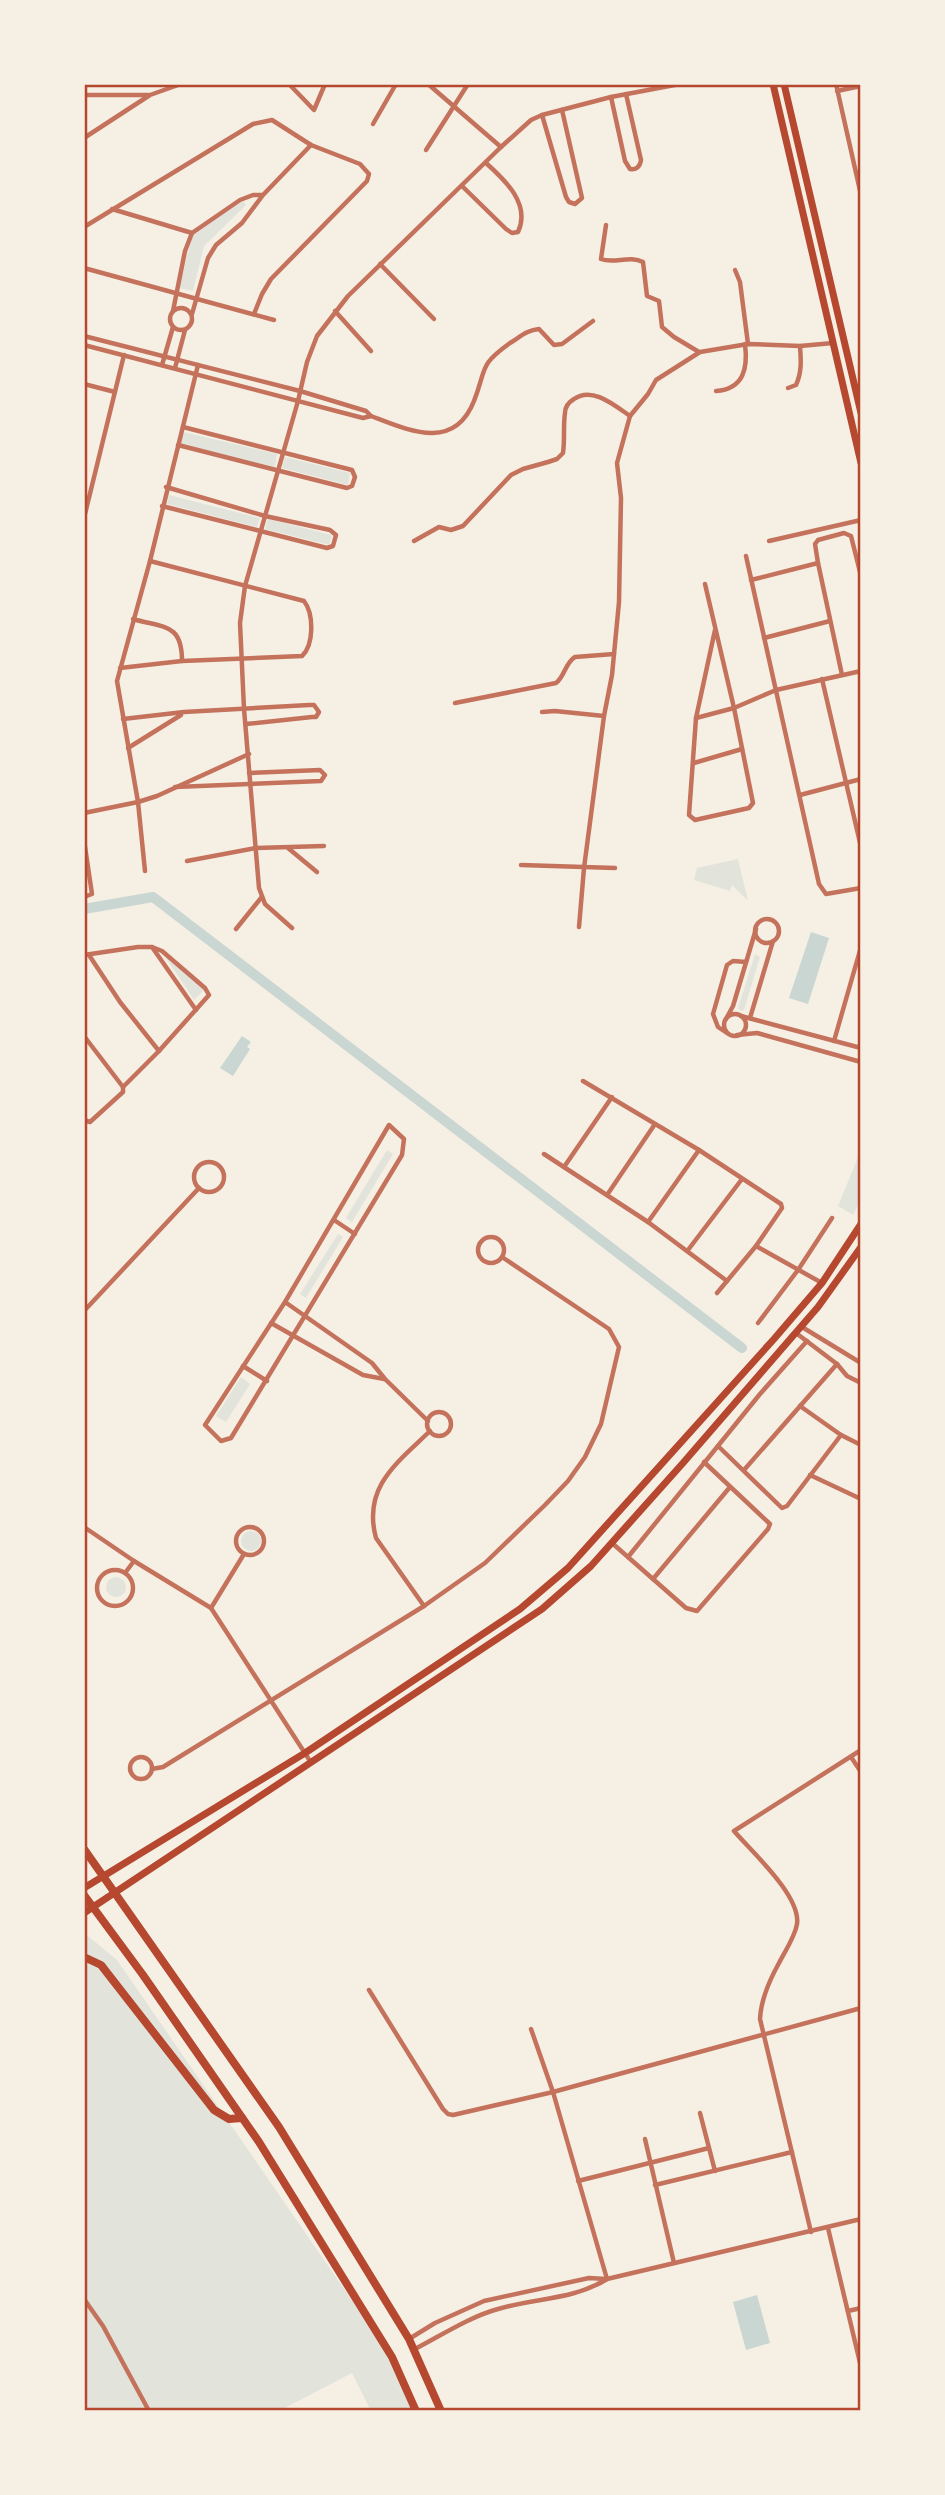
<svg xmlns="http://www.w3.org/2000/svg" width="945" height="2495" font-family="Montserrat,sans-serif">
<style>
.green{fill:#e2e4dc}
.water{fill:#c9d6d2}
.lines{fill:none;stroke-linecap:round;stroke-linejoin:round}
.canal{stroke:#c9d6d2;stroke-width:10}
.minor{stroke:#c5725c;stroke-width:4.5}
.secondary{stroke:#b5482f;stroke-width:7}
.primary{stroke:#b5482f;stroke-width:8}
.neatline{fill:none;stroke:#b5482f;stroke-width:2.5}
</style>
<rect width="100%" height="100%" fill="#f6efe4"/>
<g class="green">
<path d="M243,201L246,205L204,246L193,291L179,288L193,232Z"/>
<path d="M183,432L277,454L275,467L180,444Z"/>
<path d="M285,457L350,473L348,485L282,468Z"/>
<path d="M169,495L260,518L257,527L167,504Z"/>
<path d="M268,519L332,535L329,545L265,529Z"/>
<path d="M738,859L748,901L732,885L730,891L694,880L697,868Z"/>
<path d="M162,952L205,989L194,1000Z"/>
<path d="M755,954L760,957L744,1010L741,1011L738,1008Z"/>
<path d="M387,1150L393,1154L352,1222L346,1218Z"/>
<path d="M861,1150V1199L853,1215L838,1206Z"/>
<path d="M338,1234L343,1237L306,1298L300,1294Z"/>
<path d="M241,1377L250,1384L226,1422L216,1416Z"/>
<circle cx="251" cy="1541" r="10"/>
<circle cx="116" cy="1587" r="10"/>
<path d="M84,1936H88L117,1960L389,2354L415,2411H371L352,2373L279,2411H84Z"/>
</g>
<g class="water">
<path d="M811,932L829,938L808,1004L789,998Z"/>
<path d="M242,1036L251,1042L247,1047L250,1049L233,1076L220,1068Z"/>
<path d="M757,2295L770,2343L746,2350L733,2302Z"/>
</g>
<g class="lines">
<path class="canal" d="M84,909L153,897L742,1348"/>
<g class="minor">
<path d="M289,84L314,110L325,84"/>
<path d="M428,84L501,147"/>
<path d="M836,84L861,195"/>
<path d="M837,91L861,86"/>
<path d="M84,95H149"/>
<path d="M611,97L625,161L630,169C636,170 640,167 641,160L626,94"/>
<path d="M542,115L566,197L569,202L575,204L582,198L562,110"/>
<path d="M373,124L396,84"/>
<path d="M84,138L150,95L181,84"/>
<path d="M426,150L468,84"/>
<path d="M462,186L506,229L512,233L518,232C531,204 505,180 486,163"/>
<path d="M112,209L192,233"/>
<path d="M606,225L601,259C614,264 630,255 643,262L647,296L659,301L662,327L674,337L699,352"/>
<path d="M84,227L253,124L272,120L311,145L360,164L369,174L367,181L271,279L262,294L254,314"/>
<path d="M380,264L434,319"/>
<path d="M84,268L274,320"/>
<path d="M735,270L740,282L748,344"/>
<circle cx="181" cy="319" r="11"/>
<path d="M173,311L185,251L192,233L240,200L253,195H262"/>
<path d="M335,311L371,351"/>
<path d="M192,314L208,258L216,245L242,223L263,195L311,145"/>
<path d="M84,336L300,391L366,411L371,416C408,430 454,452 474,401C487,368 478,366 510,343C520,337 527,330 539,329L554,345L562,344L593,321"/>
<path d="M84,345L363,418L371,416"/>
<path d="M162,365L173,327"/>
<path d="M175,368L185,330"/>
<path d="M84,384L115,392"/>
<path d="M788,388L796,385C802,372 801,360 800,346"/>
<path d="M716,391C744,389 748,368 745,344"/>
<path d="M178,445L347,488L352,486L355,477L352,470L183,427"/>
<path d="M162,506L327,548L333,546L336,535L330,530L265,516L166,487"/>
<path d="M84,518L124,355"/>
<path d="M414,541L439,527L451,530L463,526L511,475L523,469L548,462L557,459L563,453C565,439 563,426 565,413C565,407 569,402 574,399C592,386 614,405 630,416"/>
<path d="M769,541L861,520"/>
<path d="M746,556L819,884L826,894L861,888"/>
<path d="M751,580L818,563"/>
<path d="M705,584L734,708L753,803L749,808L695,820L689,815L696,718L715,630"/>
<path d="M133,619C164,628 182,623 182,661"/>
<path d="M764,638L830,621"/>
<path d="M120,668L182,661L302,656C314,645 314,614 304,601L150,561"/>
<path d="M842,675L818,563L815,544L818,540L844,533L851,536L861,576"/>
<path d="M822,679L861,847"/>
<path d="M455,703L556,683C565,676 565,663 575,657L614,654"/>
<path d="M542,712L555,711L604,716"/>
<path d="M696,718L734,708L776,690L861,671"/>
<path d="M123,719L184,712L309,705H314L319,712L316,717H312L246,724"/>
<path d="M128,748L181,715"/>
<path d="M694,763L742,749"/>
<path d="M175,787L321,781L325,775L320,770L249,773"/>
<path d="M800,795L861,779"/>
<path d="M84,813L138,802L157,796L249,754"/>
<path d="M84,840L92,894L84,897"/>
<path d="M288,848L317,872"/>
<path d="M187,861L256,848L324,846"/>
<path d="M521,865L615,868"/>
<path d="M145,871L138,802L117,681L150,561L198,365"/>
<circle cx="767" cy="931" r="12"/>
<path d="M579,927L584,868L604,716L612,675L619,602L621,498L617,463L630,416L648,394L656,380L700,352L748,344L800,346L833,343"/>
<path d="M292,928L265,904L259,888L244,709L240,623L245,586L298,401L307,362L317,336L348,296L501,147L531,120L542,115L611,97L680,84"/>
<path d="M236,929L261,898"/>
<path d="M152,947L196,1010"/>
<path d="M84,955L138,947H152L162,951L205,988L209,995L159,1051L123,1087V1092L90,1122L84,1120"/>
<path d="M89,955L120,1002L159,1051"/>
<circle cx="735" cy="1025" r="11"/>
<path d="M741,1016L861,1048"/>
<path d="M750,1018L773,941"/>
<path d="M726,1019L733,1006L756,929"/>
<path d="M727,1033L718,1027L713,1014L727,965L733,961L746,962"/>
<path d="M737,1035L757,1033L861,1062"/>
<path d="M84,1036L123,1087"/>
<path d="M834,1041L861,947"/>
<path d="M583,1081L699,1150L781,1204L782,1208L756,1246L717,1293"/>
<path d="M389,1125L404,1139L402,1155L231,1438L221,1441L205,1425L285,1302Z"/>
<path d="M544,1154L648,1222L727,1281"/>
<circle cx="209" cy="1177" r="15"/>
<path d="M564,1167L612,1097"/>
<path d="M607,1195L655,1124"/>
<path d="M334,1220L355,1234"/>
<path d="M648,1222L699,1150"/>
<circle cx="491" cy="1250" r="13"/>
<path d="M756,1246L822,1283"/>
<path d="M688,1250L742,1179"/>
<path d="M285,1302L372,1363L385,1379L428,1421"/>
<path d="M84,1311L199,1188"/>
<path d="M271,1323L363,1375L384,1379"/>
<path d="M758,1323L798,1270L832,1218"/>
<path d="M802,1327L861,1363"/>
<path d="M796,1333L837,1364L847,1376L861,1383"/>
<path d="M243,1366L267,1381"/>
<path d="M800,1406L841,1435L861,1445"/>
<circle cx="439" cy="1424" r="12"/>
<path d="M718,1446L782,1508L787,1506L841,1435"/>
<path d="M744,1470L837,1364"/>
<path d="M810,1475L861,1499"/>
<path d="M84,1527L134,1561L211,1608L310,1761"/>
<circle cx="250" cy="1541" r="14"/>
<path d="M612,1543L686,1608L697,1611L768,1529L770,1524L704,1462"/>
<path d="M628,1557L760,1394L807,1341"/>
<circle cx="115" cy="1588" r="18"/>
<path d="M125,1573L134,1561"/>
<path d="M653,1579L730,1487"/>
<path d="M424,1606L376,1538C362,1487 398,1462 430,1431"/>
<path d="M211,1608L244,1554"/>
<circle cx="141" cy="1768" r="11"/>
<path d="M851,1757L861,1772"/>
<path d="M152,1769L163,1767L424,1606L485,1563L545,1505L568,1481L585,1457L601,1424L619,1347L609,1329L502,1257"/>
<path d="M369,1990L443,2109L448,2114L453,2115L553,2092L861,2008"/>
<path d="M531,2029L553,2092L607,2279"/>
<path d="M700,2113L715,2171"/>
<path d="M645,2139L674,2263"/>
<path d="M578,2181L709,2148"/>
<path d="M655,2185L792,2152"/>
<path d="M828,2228L861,2367"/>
<path d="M811,2232L760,2019C761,1999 769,1981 779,1963C785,1951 795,1937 797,1924C801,1896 752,1852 734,1831L861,1750"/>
<path d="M84,2299L103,2326L149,2411"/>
<path d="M848,2311L861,2308"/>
<path d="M409,2339L435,2323L484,2301L589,2278L606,2279"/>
<path d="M415,2349C442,2335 469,2317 498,2309C534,2298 574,2300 607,2279L861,2219"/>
</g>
<g class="secondary">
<path d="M773,84L861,463"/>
<path d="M784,84L861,413"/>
<path d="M84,1888L305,1753L520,1609L568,1568L774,1339L822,1283L861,1224"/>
<path d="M84,1913L542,1609L591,1566L683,1463L818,1307L861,1247"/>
</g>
<g class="primary">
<path d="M84,1849L279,2127L409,2339L441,2411"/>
<path d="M84,1895L143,1975L259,2142L392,2357L416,2411"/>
<path d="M84,1957L101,1965L214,2110L229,2119L242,2118"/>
</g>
</g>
<rect width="945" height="2495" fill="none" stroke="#f6efe4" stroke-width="172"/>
<rect x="86" y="86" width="773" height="2323" class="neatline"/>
</svg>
